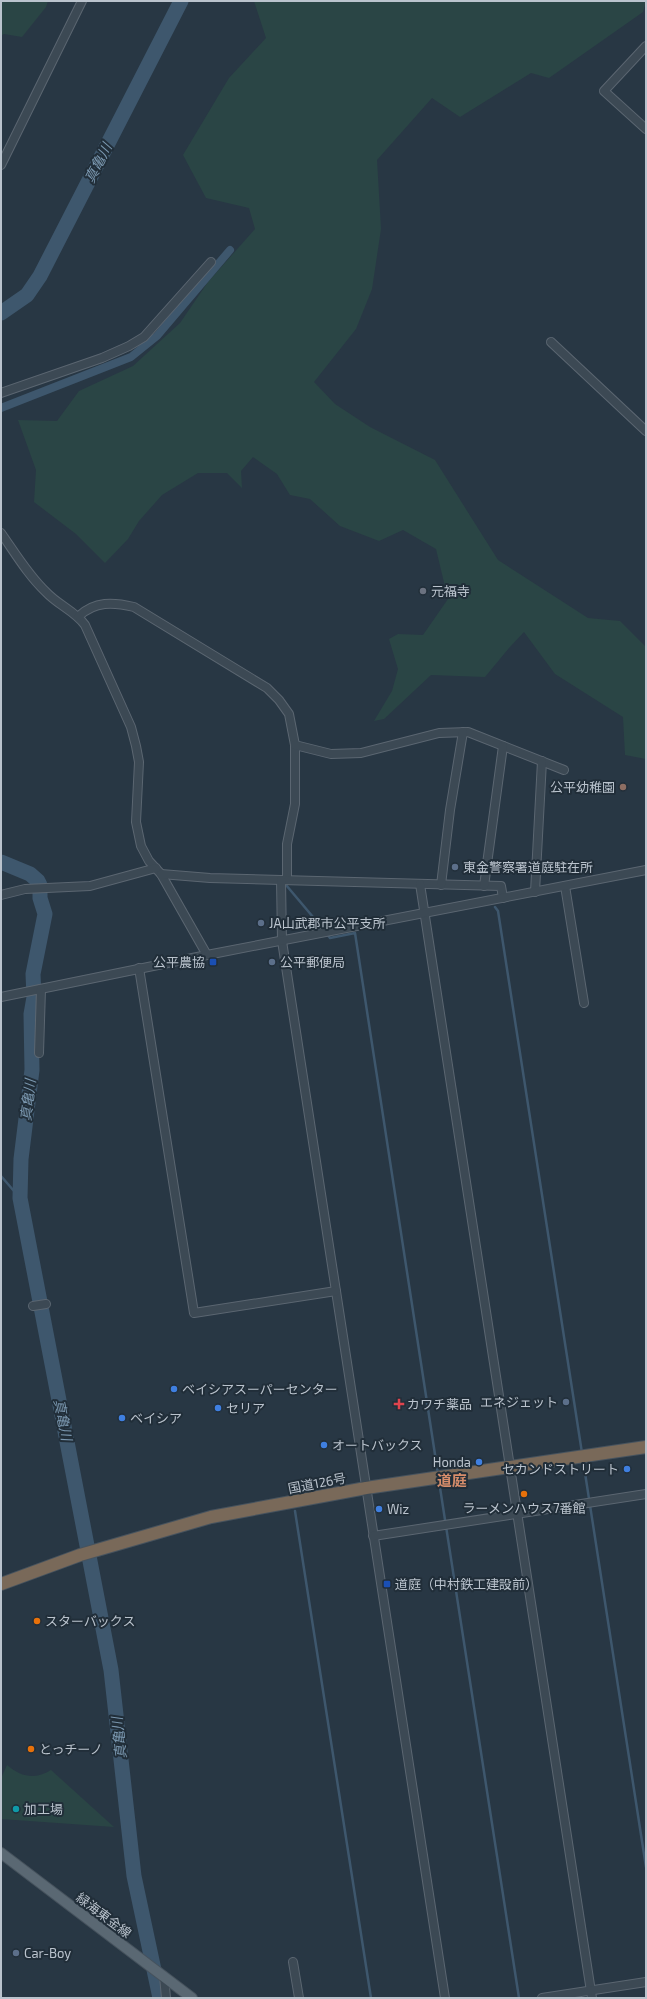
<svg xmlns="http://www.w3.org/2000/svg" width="647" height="1999" font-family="'Exo 2','Noto Sans JP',sans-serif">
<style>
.green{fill:#2a4545}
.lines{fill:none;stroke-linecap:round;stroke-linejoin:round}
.stream{stroke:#3e576d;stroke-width:2.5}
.canal{stroke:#3e576d;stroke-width:8}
.river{stroke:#3e576d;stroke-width:15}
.minor-casing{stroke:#5b6671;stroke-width:10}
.major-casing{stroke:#46525d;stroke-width:12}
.highway-casing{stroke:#47535e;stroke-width:14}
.minor{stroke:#3c4954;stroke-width:8}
.major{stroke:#5a6873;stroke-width:10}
.highway{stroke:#796959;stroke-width:12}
.worship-dot{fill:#6b7280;stroke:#212e39;stroke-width:1.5}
.education-dot{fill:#8d6e63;stroke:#212e39;stroke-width:1.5}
.service-dot{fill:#5c6f8a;stroke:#212e39;stroke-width:1.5}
.transit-dot{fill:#1a4fb4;stroke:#212e39;stroke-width:1.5}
.shop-dot{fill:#3f7fe0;stroke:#212e39;stroke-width:1.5}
.health-dot{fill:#e0444e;stroke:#212e39;stroke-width:1.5}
.food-dot{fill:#e8710a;stroke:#212e39;stroke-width:1.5}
.culture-dot{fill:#0f9aa8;stroke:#212e39;stroke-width:1.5}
.labels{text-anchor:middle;stroke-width:4;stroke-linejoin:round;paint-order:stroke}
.poi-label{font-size:13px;fill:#bac3cd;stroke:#212e39;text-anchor:start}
.street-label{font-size:13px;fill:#bac3cd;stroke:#212e39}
.water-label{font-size:14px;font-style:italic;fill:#7a97af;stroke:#212e39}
.quarter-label{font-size:15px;font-weight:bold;fill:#d68d6b;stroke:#212e39}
</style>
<rect width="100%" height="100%" fill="#283744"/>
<g class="green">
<path d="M1,1H48L46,7L22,37L4,34L1,36Z"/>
<path d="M254,1H646L643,12L549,78L531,73L460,117L432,98L377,160L381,229L372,289L356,329L314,382L335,404L370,427L435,460L498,560L588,618L620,621L646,647V759L625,755L623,717L555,674L524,632L509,648L485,677L431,675L384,719L374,721L392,691L398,669L389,639L398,634L423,635L448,599L436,549L403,530L379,541L340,526L310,499L290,495L277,474L253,457L241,471L242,488L227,473H198L162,495L139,521L128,539L105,563L76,534L34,502L36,470L18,420L57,421L79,391L133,366L180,323L208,282L255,229L249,208L206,198L183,155L229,78L266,38Z"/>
<path d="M7,1765C21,1777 35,1780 51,1770L114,1827L1,1819L2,1776Z"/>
</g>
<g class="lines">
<g class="stream">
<path d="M286,885L324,930"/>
<path d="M495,907L498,911L582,1453"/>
<path d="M327,934L330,938L355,933L438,1474"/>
<path d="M1,1176L20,1198"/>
<path d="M583,1460L646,1867"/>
<path d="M439,1481L519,1998"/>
<path d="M295,1511L371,1998"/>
</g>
<path class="canal" d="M1,408L131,357L157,336L230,250"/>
<g class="river">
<path d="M1,313L27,295L40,276L181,1"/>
<path d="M1,862L30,874L38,881L40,885V898L45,914L33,974L34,997L31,1014L32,1070L21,1159L20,1198L111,1670L134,1876L160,1998"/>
</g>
<defs>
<g id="minor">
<path d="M646,46L604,91L646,129"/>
<path d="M1,165L82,1"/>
<path d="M551,342L646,431"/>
<path d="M1,393L102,358L129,346L144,337L211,262"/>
<path d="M1,533C15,553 28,575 46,592C58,605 75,611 85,625L131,727L136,746L139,762L136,822L141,846L149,861L161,874L207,955"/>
<path d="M79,616C95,601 113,602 134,607L267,688L279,700L289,714L295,745V804L287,844V880"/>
<path d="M295,745L331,754L361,753L439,733L468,732L564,770"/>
<path d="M161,874L210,878L501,886L503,898"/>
<path d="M281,880L282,941L445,1998"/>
<path d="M420,884L592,1998"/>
<path d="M441,885L450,810L463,732"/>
<path d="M484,886L503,746"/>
<path d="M565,886L584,1003"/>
<path d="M535,892L542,761"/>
<path d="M1,895L25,889L90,886L156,868"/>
<path d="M139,968L194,1313L336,1291"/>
<path d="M1,997L207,955L646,870"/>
<path d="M39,1053L41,989"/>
<path d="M33,1306L46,1304"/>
<path d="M373,1536L646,1494"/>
<path d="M293,1962L299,1998"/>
<path d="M164,1976L166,1998"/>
<path d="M542,1998L646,1982"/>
</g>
<path id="major" d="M1,1853L192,1998"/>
<path id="highway" d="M1,1584L80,1555L211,1517L366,1488L646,1447"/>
</defs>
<use href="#minor" class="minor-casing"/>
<use href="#major" class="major-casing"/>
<use href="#highway" class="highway-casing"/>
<use href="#minor" class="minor"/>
<use href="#major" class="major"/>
<use href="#highway" class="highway"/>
</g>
<circle class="worship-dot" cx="423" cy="591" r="4"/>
<circle class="education-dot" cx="623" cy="787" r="4"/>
<g class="service-dot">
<circle cx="455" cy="867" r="4"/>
<circle cx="261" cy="923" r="4"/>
<circle cx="272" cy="962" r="4"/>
<circle cx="566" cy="1402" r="4"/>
<circle cx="16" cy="1953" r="4"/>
</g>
<g class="transit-dot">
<rect x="209" y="958" width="8" height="8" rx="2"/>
<rect x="383" y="1580" width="8" height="8" rx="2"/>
</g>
<g class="shop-dot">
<circle cx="174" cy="1389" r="4"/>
<circle cx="218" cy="1408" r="4"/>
<circle cx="122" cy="1418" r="4"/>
<circle cx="324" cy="1445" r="4"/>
<circle cx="479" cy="1462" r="4"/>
<circle cx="627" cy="1469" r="4"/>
<circle cx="379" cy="1509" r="4"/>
</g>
<path class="health-dot" d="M397 1398h4v4h4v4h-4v4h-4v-4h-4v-4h4z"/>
<g class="food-dot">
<circle cx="524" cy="1494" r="4"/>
<circle cx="37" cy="1621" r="4"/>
<circle cx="31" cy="1749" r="4"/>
</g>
<circle class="culture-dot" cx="16" cy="1809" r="4"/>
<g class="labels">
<g class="poi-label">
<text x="431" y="596">元福寺</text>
<text x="615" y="792" text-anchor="end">公平幼稚園</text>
<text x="463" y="872">東金警察署道庭駐在所</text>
<text x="269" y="928">JA山武郡市公平支所</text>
<text x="205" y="967" text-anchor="end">公平農協</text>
<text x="280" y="967">公平郵便局</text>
<text x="182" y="1394">ベイシアスーパーセンター</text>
<text x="558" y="1407" text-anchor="end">エネジェット</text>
<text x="407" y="1409">カワチ薬品</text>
<text x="226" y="1413">セリア</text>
<text x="130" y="1423">ベイシア</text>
<text x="332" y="1450">オートバックス</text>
<text x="471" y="1467" text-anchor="end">Honda</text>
<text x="619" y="1474" text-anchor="end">セカンドストリート</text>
<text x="524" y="1513" text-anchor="middle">ラーメンハウス7番館</text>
<text x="387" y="1514">Wiz</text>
<text x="395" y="1589">道庭（中村鉄工建設前）</text>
<text x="45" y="1626">スターバックス</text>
<text x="39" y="1754">とっチーノ</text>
<text x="24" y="1814">加工場</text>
<text x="24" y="1958">Car-Boy</text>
</g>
<g class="street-label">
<text transform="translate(317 1483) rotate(-11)" y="5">国道126号</text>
<text transform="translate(104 1915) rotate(37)" y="5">緑海東金線</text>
</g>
<g class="water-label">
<text transform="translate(98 163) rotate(-63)" y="5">真亀川</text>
<text transform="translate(28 1100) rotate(-83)" y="5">真亀川</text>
<text transform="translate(63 1420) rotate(79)" y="5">真亀川</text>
<text transform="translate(119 1738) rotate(-96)" y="5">真亀川</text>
</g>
<g class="quarter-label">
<text x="452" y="1486">道庭</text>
</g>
</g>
<rect width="647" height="1999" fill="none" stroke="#bac3cd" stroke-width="4"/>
</svg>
